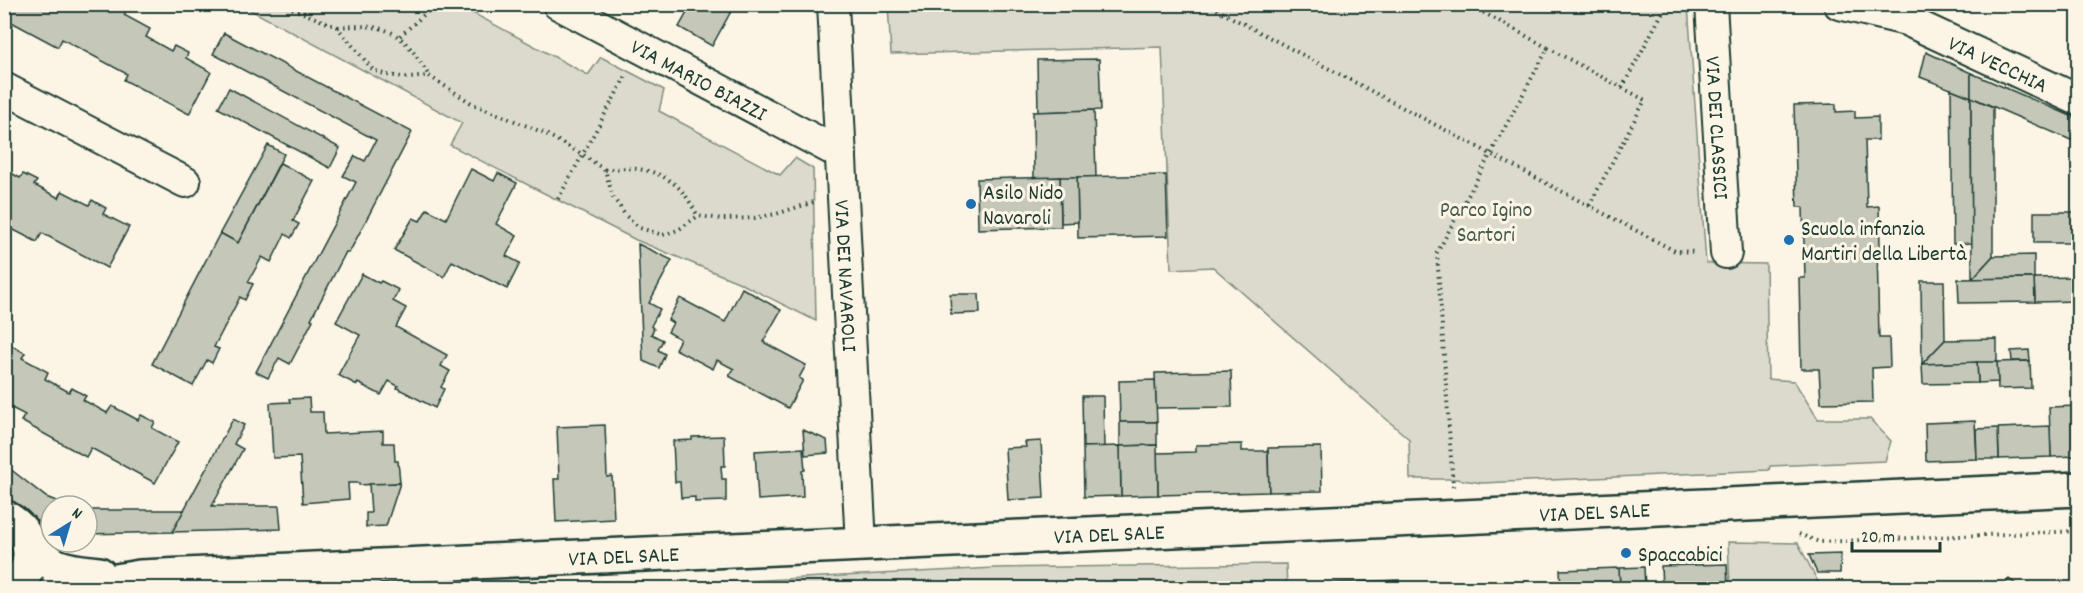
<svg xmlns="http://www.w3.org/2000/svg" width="2083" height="593" font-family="Dekko,sans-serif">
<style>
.green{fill:#dcdacc;stroke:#7e8c80;stroke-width:1.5}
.building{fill:#c5c7b9;stroke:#1f3d34;stroke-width:1.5}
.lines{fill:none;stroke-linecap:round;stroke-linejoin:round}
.minor-casing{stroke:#1f3d34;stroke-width:34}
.tertiary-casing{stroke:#1f3d34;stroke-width:38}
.path{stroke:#1f3d34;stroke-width:4;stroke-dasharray:1.5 4.5;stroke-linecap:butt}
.minor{stroke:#fcf5e5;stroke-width:30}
.tertiary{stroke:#fcf5e5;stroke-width:33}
.poi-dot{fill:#1f6fb2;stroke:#fcf5e5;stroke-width:2}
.labels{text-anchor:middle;stroke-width:6;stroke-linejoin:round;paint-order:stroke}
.street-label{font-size:22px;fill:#1f3d34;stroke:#fcf5e5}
.poi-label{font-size:22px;fill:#1f3d34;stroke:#fcf5e5;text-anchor:start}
.park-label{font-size:22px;fill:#455c52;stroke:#fcf5e5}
</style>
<rect width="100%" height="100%" fill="#fcf5e5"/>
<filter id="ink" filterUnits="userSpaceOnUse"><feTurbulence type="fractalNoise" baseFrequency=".0167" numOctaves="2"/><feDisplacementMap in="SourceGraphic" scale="12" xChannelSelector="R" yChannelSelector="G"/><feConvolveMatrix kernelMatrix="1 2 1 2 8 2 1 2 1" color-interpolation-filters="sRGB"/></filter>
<g filter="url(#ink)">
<g class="green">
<path d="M241,5H458L588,75L601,57L664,90L659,111L780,175L795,158L813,169L816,321L738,282L636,240L450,145L462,123Z"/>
<path d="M888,5H1688L1706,263L1766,264L1768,379L1794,381L1818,419H1870L1891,441L1885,461L1770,466L1769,470L1482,483L1456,479H1410L1409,439L1213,267L1171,269L1162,47L891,54Z"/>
<path d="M1728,542L1798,543L1821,588H1730Z"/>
<path d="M1286,564L1287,588H611L995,568Z"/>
</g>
<g class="building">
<path d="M4,4H103L110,8L112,4H115L126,11L124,15L150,29L146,37L171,51L174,46L188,53L186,58L211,72L189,114L124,80L127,74L62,39L58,47L4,18Z"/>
<path d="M692,4H735L712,46L679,27Z"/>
<path d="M224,33L412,132L349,253L346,252L311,319L313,320L290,364L279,358L268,378L256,372L356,182L343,176L355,156L365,161L376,140L213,54Z"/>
<path d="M1926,52L1971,73V97L1920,77Z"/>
<path d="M1099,59L1101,110L1038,112L1037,60Z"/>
<path d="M1971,73L2078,119V143L1971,97Z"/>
<path d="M229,88L340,148L330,168L218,108Z"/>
<path d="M1951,89L1971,97L1972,243L1953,244Z"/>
<path d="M1971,97L1993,107V256L1972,279Z"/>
<path d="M1836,104V112L1855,111V118L1878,117V140H1865L1867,207L1879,206L1880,247H1877L1879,338H1889L1890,367L1872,368L1873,402L1821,403L1819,369H1801L1799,278H1805L1803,207H1797L1794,105Z"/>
<path d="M1094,110L1096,177L1034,178L1033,112Z"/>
<path d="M268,145L284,154L238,243L220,233Z"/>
<path d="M280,163L314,181L293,221L299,224L291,238L285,234L271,262L262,257L248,282L253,284L245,300L240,297L214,347L219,349L212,363L207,360L193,386L152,364L220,233L238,243Z"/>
<path d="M4,169L20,178L23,174L37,181L34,185L59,198L62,191L89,205L92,200L106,208L103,214L129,227L107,268L42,233L37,242L4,225Z"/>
<path d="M471,169L494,181L498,173L517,183L496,224L517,236L506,256L520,263L507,289L452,261L444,277L394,250L413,218L420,221L427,209L446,219Z"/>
<path d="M1166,175L1168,236L1078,238L1077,177Z"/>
<path d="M1060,177H1077L1078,222L1061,223Z"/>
<path d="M1060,177L1061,227L978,229L977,179Z"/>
<path d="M2034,212H2078V241L2076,243H2034Z"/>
<path d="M2078,241V277H2076V243Z"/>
<path d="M638,244L672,260L649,303L660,309L651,326L654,329L651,334L663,340L658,350L665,354L659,368L643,361Z"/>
<path d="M2034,255V278L1972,279L1993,256Z"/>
<path d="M362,274L379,283L381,281L399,290L393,301L406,308L396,327L447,355L441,366L450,371L441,387L444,389L435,408L397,388L398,386L389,381L381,395L358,383L357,385L338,375L360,335L336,322Z"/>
<path d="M2076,277H2078V301L2035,302L2034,278Z"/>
<path d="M2034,278L2035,302L1959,303L1958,279Z"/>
<path d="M1921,281H1944L1945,340L1922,364Z"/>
<path d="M742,288L781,310L763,342L806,365L799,378L803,380L788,408L729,376L734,369L717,360L713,369L675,349L680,339L668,332L673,323L668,320L680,298L725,322Z"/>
<path d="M950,294H979L980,313L951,314Z"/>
<path d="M2077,312H2078V365Z"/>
<path d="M1997,339V362L1922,364L1945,340Z"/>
<path d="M11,345L25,353L22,358L48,372L45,379L69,392L72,388L86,396L83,400L107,413L112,406L138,420L141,415L155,422L152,428L178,442L155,483L91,448L86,457L21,421L25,415L4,404V348L8,350Z"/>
<path d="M2029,350L2030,361H2012L2011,351Z"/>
<path d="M2030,361L2031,388L1998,389L1997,362Z"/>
<path d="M1977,362H1997L1998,382L1978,383Z"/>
<path d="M1977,362L1978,383L1923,384L1922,364Z"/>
<path d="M1231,371L1232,407L1156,408L1155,373Z"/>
<path d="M1155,380L1157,422H1120L1119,381Z"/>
<path d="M1082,396H1103L1104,447H1083Z"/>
<path d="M309,398L310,412H323L324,434L383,431V443H394L395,461H398L400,483L359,485V483H348L349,499L303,503L300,457L273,458L270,403L290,402L289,399Z"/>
<path d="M2078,406V456L2051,457L2049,407Z"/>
<path d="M233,419L244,425L234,444L243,449L212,506H279L281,529L172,532Z"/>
<path d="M1975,421L1977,459L1926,461L1925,423Z"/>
<path d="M1120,422H1157V445L1120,446Z"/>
<path d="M605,425L607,477L612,476L614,519L556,522L554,479H559L557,427Z"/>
<path d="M2050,426L2051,457L1999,459L1998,428Z"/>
<path d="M1998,428L1999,459H1977L1976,429Z"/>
<path d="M803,430L827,440L828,453L805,455Z"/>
<path d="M724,436L725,466H721L722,479H726V501L695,502V497L681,498L680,482H675L673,441L692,440V437Z"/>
<path d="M1041,441L1044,498L1008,500L1005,448L1026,447L1025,442Z"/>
<path d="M1242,444V451H1268L1269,492L1158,495L1157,453L1196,452V445Z"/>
<path d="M1157,445L1158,495L1121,496L1120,446Z"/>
<path d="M1120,446L1121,496L1084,497L1083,447Z"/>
<path d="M1321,447L1322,491L1269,492L1268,448Z"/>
<path d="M803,448L805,470L802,471L803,497L758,500L755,451Z"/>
<path d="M4,462L9,468L46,497L69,506H51V526L36,520L4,495Z"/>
<path d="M400,483L386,526L366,527V513H371L369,484Z"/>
<path d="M87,510H184L172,532L87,534Z"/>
<path d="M1841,554L1840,573H1817L1809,555Z"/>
<path d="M1727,564L1728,588H1662L1661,566Z"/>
<path d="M1644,567L1645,588H1620L1619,568Z"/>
<path d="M1619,568L1620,588H1561L1560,570Z"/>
<path d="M2009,579L2021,588H2001Z"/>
<path d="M1399,580V588H1288V585Z"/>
</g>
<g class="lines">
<defs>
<g id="minor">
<path id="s1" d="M558,4L841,154"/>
<path id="s2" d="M833,4L861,545"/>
<path id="s3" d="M1711,4L1726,253"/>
<path id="s4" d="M1839,4L1906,20L2078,100"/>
<path d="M4,88L185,182"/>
</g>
<g id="tertiary">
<path d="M4,517C35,534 38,564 14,588"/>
<path d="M27,539C53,570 60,570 99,574"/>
<path id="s5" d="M57,588L81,587L140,577L2078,489"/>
</g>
</defs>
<use href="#minor" class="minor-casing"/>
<use href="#tertiary" class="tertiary-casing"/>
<g class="path">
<path d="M281,4L337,27L373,70L387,75L410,78L429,76L473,104L542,132L582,154L605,170L613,197L626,216L640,228L663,235L678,230L698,216L723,219L754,218L776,214L814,202"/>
<path d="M1206,4L1675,251L1696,252"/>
<path d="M338,27C390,23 403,32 429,76"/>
<path d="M400,36L436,4"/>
<path d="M1548,48L1645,100L1589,206"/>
<path d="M1622,88L1667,4"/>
<path d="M605,170C633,166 658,168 680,189C687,196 693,208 698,216"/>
<path d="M558,199L627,74"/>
<path d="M1453,487L1437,253L1548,48L1468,4"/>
<path d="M1799,534L1819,542L2078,531"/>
</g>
<use href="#minor" class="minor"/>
<use href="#tertiary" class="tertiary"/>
</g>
</g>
<g class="poi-dot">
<circle cx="971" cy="204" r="6"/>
<circle cx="1789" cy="240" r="6"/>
<circle cx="1626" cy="553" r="6"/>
</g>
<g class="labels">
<g class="street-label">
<text dy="8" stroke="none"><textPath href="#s4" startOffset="171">VIA VECCHIA</textPath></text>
<text dy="8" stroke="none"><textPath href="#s1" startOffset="160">VIA MARIO BIAZZI</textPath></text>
<text dy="8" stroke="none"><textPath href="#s3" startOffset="124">VIA DEI CLASSICI</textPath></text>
<text dy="8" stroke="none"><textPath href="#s2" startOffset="272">VIA DEI NAVAROLI</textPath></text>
<text dy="8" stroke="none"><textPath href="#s5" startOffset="1540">VIA DEL SALE</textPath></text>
<text dy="8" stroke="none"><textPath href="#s5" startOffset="1054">VIA DEL SALE</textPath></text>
<text dy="8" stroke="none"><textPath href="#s5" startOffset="568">VIA DEL SALE</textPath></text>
</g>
<g class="poi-label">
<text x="983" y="199">Asilo Nido<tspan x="983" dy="25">Navaroli</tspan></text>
<text x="1801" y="235">Scuola infanzia<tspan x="1801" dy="25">Martiri della Libertà</tspan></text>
<text x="1638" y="561">Spaccabici</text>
</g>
<g class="park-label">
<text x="1486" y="216">Parco Igino<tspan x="1486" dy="25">Sartori</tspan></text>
</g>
</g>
<rect width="2083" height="593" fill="none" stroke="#fcf5e5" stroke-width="24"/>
<rect x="12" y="12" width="2059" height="569" fill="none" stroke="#1f3d34" stroke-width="2" filter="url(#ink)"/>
<g transform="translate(69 524) rotate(37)"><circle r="28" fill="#fcf5e5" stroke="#a4ab9e" stroke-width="1.5"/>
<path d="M0-4.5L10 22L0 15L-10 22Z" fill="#1f6fb2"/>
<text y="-9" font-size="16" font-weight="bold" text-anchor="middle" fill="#1f3d34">N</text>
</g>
<path d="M1852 542v9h88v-9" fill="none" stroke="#1f3d34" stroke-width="3"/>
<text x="1861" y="542" font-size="18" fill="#1f3d34" stroke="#fcf5e5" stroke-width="4.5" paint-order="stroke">20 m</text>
</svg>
